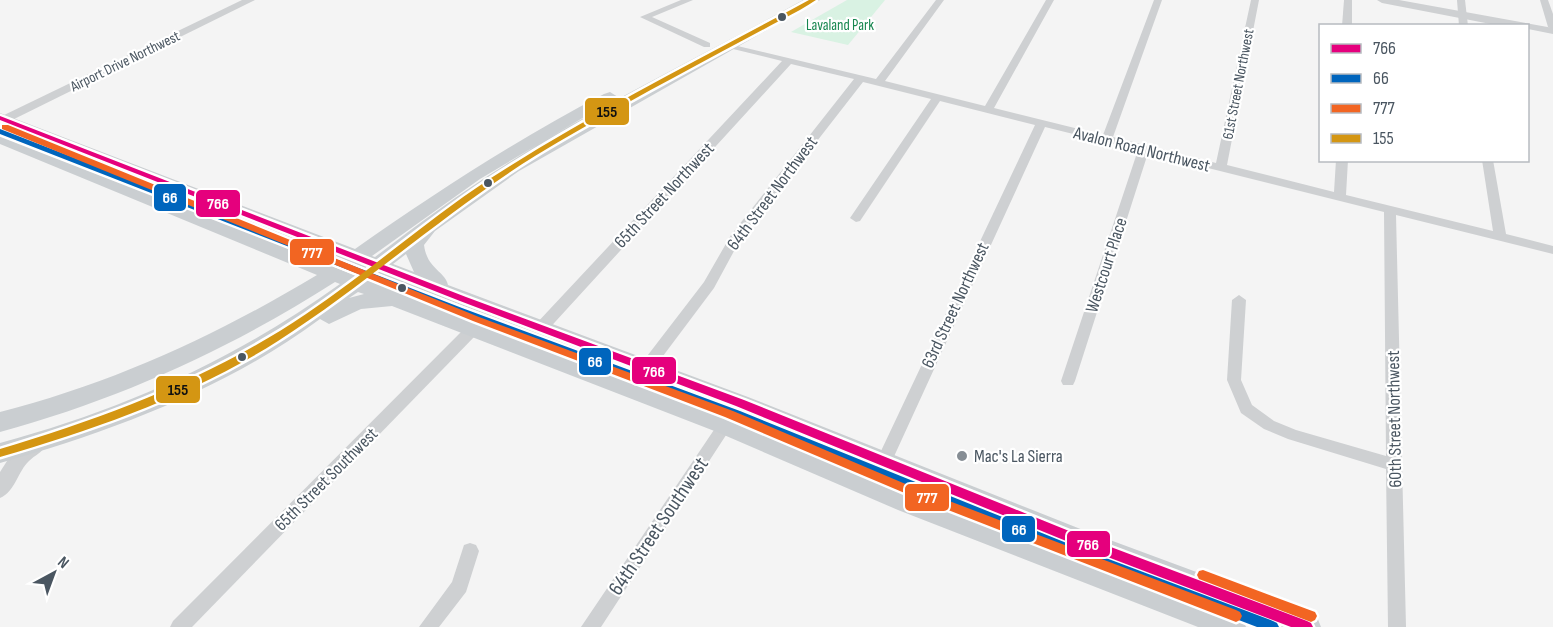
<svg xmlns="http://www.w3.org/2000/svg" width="1553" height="627" font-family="'Sofia Sans Condensed',sans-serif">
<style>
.green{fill:#d9f2e3}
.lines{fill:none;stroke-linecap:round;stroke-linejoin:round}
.minor{fill:#ced0d2;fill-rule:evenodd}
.tertiary{fill:#ced0d2;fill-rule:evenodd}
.primary{fill:#caced1;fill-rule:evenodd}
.bus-1-casing{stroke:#fff;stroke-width:5}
.bus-2-casing{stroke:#fff;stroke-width:5}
.bus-3-casing{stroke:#fff;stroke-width:5}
.bus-4-casing{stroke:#fff;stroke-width:5}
.bus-1{fill:#e5007d;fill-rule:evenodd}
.bus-2{fill:#0065bd;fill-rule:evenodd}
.bus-3{fill:#f26522;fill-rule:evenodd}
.bus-4{fill:#d49613;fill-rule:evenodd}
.bus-dot{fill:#4a5661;stroke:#fff;stroke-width:2}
.poi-dot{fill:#868d94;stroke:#fff;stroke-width:2}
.labels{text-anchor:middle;stroke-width:4.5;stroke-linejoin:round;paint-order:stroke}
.far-park-label{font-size:15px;fill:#17864f;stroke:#fff}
.far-street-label{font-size:15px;fill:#4a5661;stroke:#fff}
.street-label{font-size:18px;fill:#4a5661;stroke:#fff}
.poi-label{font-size:18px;fill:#4a5661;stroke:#fff;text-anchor:start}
.near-street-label{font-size:21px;fill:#4a5661;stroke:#fff}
.line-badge{stroke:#fff;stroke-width:2}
.badge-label{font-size:16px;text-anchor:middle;font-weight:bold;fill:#fff}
.pale-badge-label{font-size:16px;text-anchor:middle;font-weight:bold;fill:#111}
</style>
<rect width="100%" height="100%" fill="#f4f4f4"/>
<path class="green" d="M847,0H885L848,45L791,32Z"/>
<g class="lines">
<g class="minor">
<path d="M681,0H693L652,17L710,43V47H704L640,17Z"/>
<path d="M936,0H944L885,81L985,106L1046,0H1054L994,108L1103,135L1154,0H1162L1113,137L1216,163L1251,0H1259L1227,165L1334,192L1336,160H1348L1346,195L1493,231L1482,160H1493L1506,234L1553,246V254L1396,215L1406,627H1388L1386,469L1288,439L1264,429L1241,413L1227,380L1232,300L1239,295L1246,300L1241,380L1252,405L1274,421L1296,430L1386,456L1384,212L1148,153L1075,381L1073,385H1063L1061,381L1138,150L1045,127L880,487L878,492L872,494L866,492L864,487L1035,125L940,101L860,221L856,222L850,218L931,99L863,82L740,240L714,288L651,372H641L639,368L641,364L704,282L731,235L854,79L791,64L545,333H535L533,329L535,325L782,61L729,48V44L876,79Z"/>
<path d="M1344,0H1352V26H1342Z"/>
<path d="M1457,0H1465L1468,26H1459Z"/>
<path d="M1540,0H1548L1553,14V30L1548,27Z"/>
<path d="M472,325L479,330L477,334L192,627H170L173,621L467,326Z"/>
<path d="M725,419L730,421L733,425L730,429L601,627H581L720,421Z"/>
<path d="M470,543L476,545L479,551L466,592L439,627H419L452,582L464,545Z"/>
</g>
<g class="tertiary">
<path d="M242,0H255L0,126V117Z"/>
<path d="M1377,0H1399L1553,28V34L1528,29V26H1501L1382,3Z"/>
<path d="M37,437L44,439L46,445C42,453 35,455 29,461C18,471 15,492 0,498V472L14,450Z"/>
</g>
<path class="primary" d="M803,0H820L519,171L435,231L424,245C427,269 445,271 448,285L748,397L1083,530L1307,613L1317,617L1321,627H1271L1066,547L732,409L380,274L371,281L480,324L733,418L916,494L1232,613L1242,617L1246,627H1198L898,510L717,432L392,306L361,309L329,324L320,319C225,389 113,431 0,463V443C123,410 236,359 340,284L335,282C230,349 120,399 0,432V412C114,383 217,335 317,275L0,144V133L332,265L341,259L0,124V113L355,249C436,192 516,140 604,94L610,92L618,97L480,179L372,256L375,257C417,225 460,193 505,165C601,104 704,55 803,0ZM406,254L414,272L393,264ZM359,266L362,267L353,274L350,272ZM358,292L364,294L349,298Z"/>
<defs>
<path id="bus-1" d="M0,116L466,297L744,400L1079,535L1307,621L1311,623L1313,627H1291L1071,543L736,406L460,301L0,120Z"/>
<path id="bus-2" d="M0,129L462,308L740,411L1074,546L1273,621L1277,623L1279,627H1257L1066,554L732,417L456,312L0,134Z"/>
<g id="bus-3">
<path d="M2,125H8L479,317L733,411L915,488L1236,610L1240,612L1242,616L1240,620L1236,622L907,494L725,417L473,321L2,129Z"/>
<path d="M1203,570L1315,612L1317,616L1315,620L1311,622L1199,579L1197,575L1199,571Z"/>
</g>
<path id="bus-4" d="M809,0H816C806,7 794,13 783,19C762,30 742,41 721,52C658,86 596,119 535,156C445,212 367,284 278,341C193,395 96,429 0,457V449C108,417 213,377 306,314C370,271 427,220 491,178C593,112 702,58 809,0Z"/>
</defs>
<use href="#bus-1" class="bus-1-casing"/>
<use href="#bus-2" class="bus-2-casing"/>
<use href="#bus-3" class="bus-3-casing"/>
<use href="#bus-4" class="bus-4-casing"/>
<use href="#bus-1" class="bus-1"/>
<use href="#bus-2" class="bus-2"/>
<use href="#bus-3" class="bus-3"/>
<use href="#bus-4" class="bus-4"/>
</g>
<g class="bus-dot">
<circle cx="782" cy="17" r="5"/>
<circle cx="488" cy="183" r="5"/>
<circle cx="402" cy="288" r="5"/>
<circle cx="242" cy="357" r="5"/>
</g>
<circle class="poi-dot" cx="962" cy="456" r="6"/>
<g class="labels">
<g class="far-park-label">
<text x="840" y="30">Lavaland Park</text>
</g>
<g class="far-street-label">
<text transform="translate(125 61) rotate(-26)" y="5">Airport Drive Northwest</text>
<text transform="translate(1238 84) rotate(-79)" y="5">61st Street Northwest</text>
</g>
<g class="street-label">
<text transform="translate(1142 149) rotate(14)" y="6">Avalon Road Northwest</text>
<text transform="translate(772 193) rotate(-53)" y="6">64th Street Northwest</text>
<text transform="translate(664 195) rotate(-47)" y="6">65th Street Northwest</text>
<text transform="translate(1106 265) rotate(-72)" y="6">Westcourt Place</text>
<text transform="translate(955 305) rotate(-65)" y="6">63rd Street Northwest</text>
<text transform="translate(1394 419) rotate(-91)" y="6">60th Street Northwest</text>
<text transform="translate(326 479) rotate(-45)" y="6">65th Street Southwest</text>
</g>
<g class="poi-label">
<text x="974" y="462">Mac's La Sierra</text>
</g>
<g class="near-street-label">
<text transform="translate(658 526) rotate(-56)" y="7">64th Street Southwest</text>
</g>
</g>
<g class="line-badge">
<rect x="584" y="97" width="46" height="29" rx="6" fill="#d49613"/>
<rect x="153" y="183" width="34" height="29" rx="6" fill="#0065bd"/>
<rect x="195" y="189" width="46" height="29" rx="6" fill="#e5007d"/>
<rect x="289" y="238" width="46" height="28" rx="6" fill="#f26522"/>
<rect x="578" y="347" width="34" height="29" rx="6" fill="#0065bd"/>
<rect x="631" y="356" width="46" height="29" rx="6" fill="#e5007d"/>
<rect x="155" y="375" width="46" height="29" rx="6" fill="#d49613"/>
<rect x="904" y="483" width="46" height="29" rx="6" fill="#f26522"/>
<rect x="1001" y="515" width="35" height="28" rx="6" fill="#0065bd"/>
<rect x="1066" y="530" width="45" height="28" rx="6" fill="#e5007d"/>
</g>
<g class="badge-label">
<text x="170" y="203">66</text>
<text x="218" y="209">766</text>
<text x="312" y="258">777</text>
<text x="595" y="367">66</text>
<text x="654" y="377">766</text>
<text x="927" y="503">777</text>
<text x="1019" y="535">66</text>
<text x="1088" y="550">766</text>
</g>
<g class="pale-badge-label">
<text x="607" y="117">155</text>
<text x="178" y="395">155</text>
</g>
<rect x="1319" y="24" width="210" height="138" fill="#ffffff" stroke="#b7bbc0" stroke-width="1.5"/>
<rect x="1331" y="44" width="30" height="9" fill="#e5007d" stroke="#b7bbc0" stroke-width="1.5"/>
<text x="1373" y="54" font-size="18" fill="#4a5661">766</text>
<rect x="1331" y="74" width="30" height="9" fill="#0065bd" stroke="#b7bbc0" stroke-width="1.5"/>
<text x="1373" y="84" font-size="18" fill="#4a5661">66</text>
<rect x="1331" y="104" width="30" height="9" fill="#f26522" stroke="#b7bbc0" stroke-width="1.5"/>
<text x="1373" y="114" font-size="18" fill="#4a5661">777</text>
<rect x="1331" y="134" width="30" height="9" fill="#d49613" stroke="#b7bbc0" stroke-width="1.5"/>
<text x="1373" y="144" font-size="18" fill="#4a5661">155</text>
<g transform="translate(54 573) rotate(41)" stroke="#ffffff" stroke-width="4.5" paint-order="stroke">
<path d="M0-4.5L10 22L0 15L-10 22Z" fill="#4a5661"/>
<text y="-9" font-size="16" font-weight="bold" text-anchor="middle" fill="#4a5661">N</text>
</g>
</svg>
